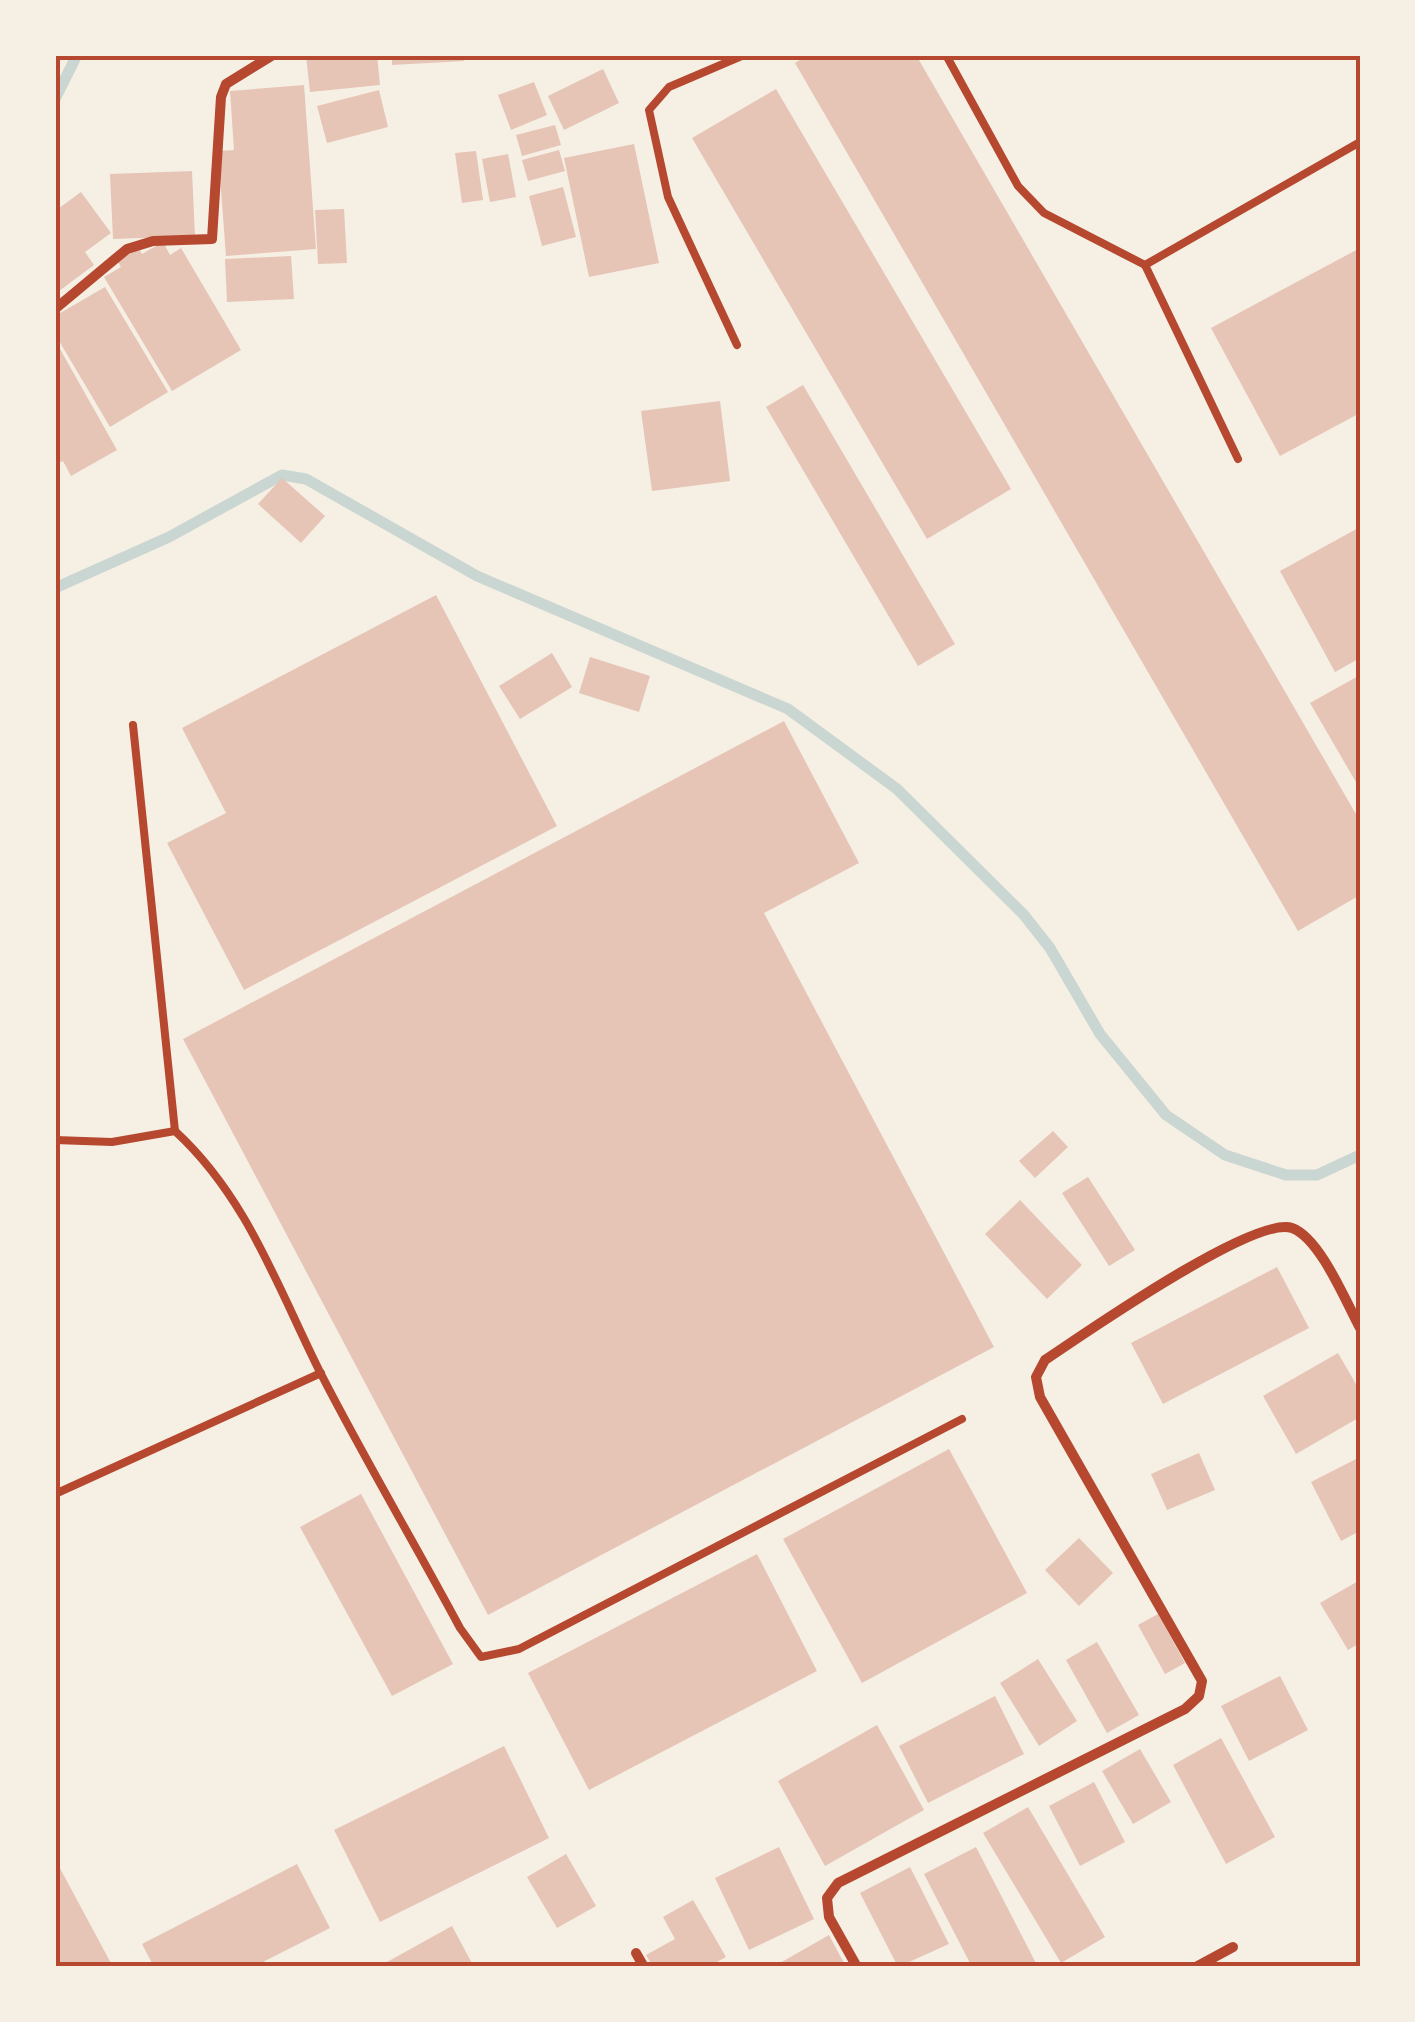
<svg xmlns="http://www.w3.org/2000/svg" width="1415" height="2022" font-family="'DejaVu Sans',sans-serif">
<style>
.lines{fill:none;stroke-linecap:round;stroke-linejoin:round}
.stream{stroke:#c9d6d2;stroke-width:11}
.building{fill:#e6c5b7}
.service{stroke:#b5482f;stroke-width:8}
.minor{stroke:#b5482f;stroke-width:10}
.neatline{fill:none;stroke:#b5482f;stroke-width:4}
</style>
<rect width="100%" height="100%" fill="#f6efe4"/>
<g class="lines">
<g class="stream">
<path d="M55,99L77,55"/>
<path d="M55,588L169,537L282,475L306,479L477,576L788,709L897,789L1024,915L1050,948L1100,1034L1166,1115L1225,1155L1286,1175H1317L1360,1155"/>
</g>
</g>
<g class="building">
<path d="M306,55H377L380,85L310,92Z"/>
<path d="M392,55H463L464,61L392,65Z"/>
<path d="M808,55H916L1360,821V895L1298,931L795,63Z"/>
<path d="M603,69L619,103L564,130L548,96Z"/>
<path d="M534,82L547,115L511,130L498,95Z"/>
<path d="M304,85L316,249L226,256L218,151L234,150L230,91Z"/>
<path d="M776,89L1011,489L927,539L692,138Z"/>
<path d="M379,90L388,127L327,143L317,106Z"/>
<path d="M555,125L561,145L522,156L516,135Z"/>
<path d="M634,144L659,263L589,277L564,158Z"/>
<path d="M559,150L565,171L528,181L522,160Z"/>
<path d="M476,151L483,200L462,203L455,153Z"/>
<path d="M508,154L516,197L490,202L482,159Z"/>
<path d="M192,171L195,236L113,239L110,174Z"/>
<path d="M563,187L576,237L542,246L529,196Z"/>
<path d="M81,192L111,233L85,252L94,265L55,294V211Z"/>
<path d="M344,209L347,263L318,264L315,210Z"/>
<path d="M163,242L170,255L181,248L241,350L172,391L104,277L121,267L117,260L138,247L142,254Z"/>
<path d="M1360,248V413L1280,456L1211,328Z"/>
<path d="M291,256L294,299L227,302L225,259Z"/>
<path d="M105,287L168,392L110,427L55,334V316Z"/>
<path d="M60,349L117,450L71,476L63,461L55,465V352Z"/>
<path d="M803,385L955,644L918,666L766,407Z"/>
<path d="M720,401L730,481L652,491L641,411Z"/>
<path d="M282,478L325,516L301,543L258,504Z"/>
<path d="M1360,527V658L1335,672L1280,571Z"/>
<path d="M436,595L557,826L244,990L167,843L226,813L182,728Z"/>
<path d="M552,653L572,687L520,719L499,686Z"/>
<path d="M590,657L650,676L639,712L579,693Z"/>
<path d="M1360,675V789L1310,703Z"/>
<path d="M784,721L859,863L764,913L994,1347L488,1615L183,1039Z"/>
<path d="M1053,1131L1068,1147L1035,1178L1019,1161Z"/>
<path d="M1088,1177L1135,1250L1109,1266L1062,1193Z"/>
<path d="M1020,1200L1082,1265L1047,1299L985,1234Z"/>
<path d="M1277,1267L1309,1328L1163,1404L1131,1343Z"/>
<path d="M1338,1353L1360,1391V1417L1296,1454L1263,1396Z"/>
<path d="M949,1449L1027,1593L862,1683L783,1539Z"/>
<path d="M1199,1453L1215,1490L1167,1510L1151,1474Z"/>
<path d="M1360,1457V1531L1341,1541L1311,1482Z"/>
<path d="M361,1494L453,1664L392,1696L300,1527Z"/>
<path d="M1079,1538L1113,1573L1079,1606L1045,1570Z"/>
<path d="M757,1554L817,1671L589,1790L528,1673Z"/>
<path d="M1360,1580V1643L1348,1650L1320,1603Z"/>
<path d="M1158,1614L1185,1663L1165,1674L1138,1625Z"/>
<path d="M1097,1642L1139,1715L1107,1733L1066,1660Z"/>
<path d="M1038,1659L1077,1721L1039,1746L1000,1683Z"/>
<path d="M1280,1676L1308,1730L1249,1761L1221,1706Z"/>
<path d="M995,1696L1024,1754L928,1803L899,1746Z"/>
<path d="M877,1725L924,1810L825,1866L778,1781Z"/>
<path d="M1221,1738L1275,1837L1226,1864L1173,1765Z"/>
<path d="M504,1746L549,1838L380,1922L334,1830Z"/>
<path d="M1140,1749L1171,1802L1133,1824L1102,1771Z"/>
<path d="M1094,1782L1125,1842L1080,1866L1049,1806Z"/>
<path d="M1028,1807L1105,1937L1061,1963L983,1833Z"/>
<path d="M779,1847L814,1919L749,1950L715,1878Z"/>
<path d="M976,1847L1038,1967H972L924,1874Z"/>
<path d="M566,1854L596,1906L557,1928L527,1877Z"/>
<path d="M55,1859L113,1967H55Z"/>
<path d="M297,1864L330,1928L253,1967H154L142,1944Z"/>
<path d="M910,1867L949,1944L898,1967L860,1893Z"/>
<path d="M693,1900L726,1957L708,1967H653L646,1955L675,1939L663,1917Z"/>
<path d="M452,1926L474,1967H390L387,1962Z"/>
<path d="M829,1935L846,1967H773Z"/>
</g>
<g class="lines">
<g class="service">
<path d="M946,55L1018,186L1044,213L1145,265L1238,459"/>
<path d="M1145,265L1360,142"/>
<path d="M737,345L668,197L649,110L669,87L744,55"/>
<path d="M133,725L175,1131"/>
<path d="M55,1140L112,1142L175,1131C247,1197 277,1286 320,1372C364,1458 414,1542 460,1628L481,1657L519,1649L962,1419"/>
<path d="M55,1494L321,1373"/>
</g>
<g class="minor">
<path d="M55,309L127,249L153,241L212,239L221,97L226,84L273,55"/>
<path d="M636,1953L644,1967"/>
<path d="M857,1967L829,1917L827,1898L838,1883L1185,1709L1199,1696L1202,1681L1040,1397L1036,1377L1045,1360C1084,1334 1254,1215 1292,1228C1320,1238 1346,1302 1360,1328"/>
<path d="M1196,1967L1233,1947"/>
</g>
</g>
<rect width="1415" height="2022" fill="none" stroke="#f6efe4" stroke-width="115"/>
<rect x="58" y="58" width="1300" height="1906" class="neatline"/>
</svg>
